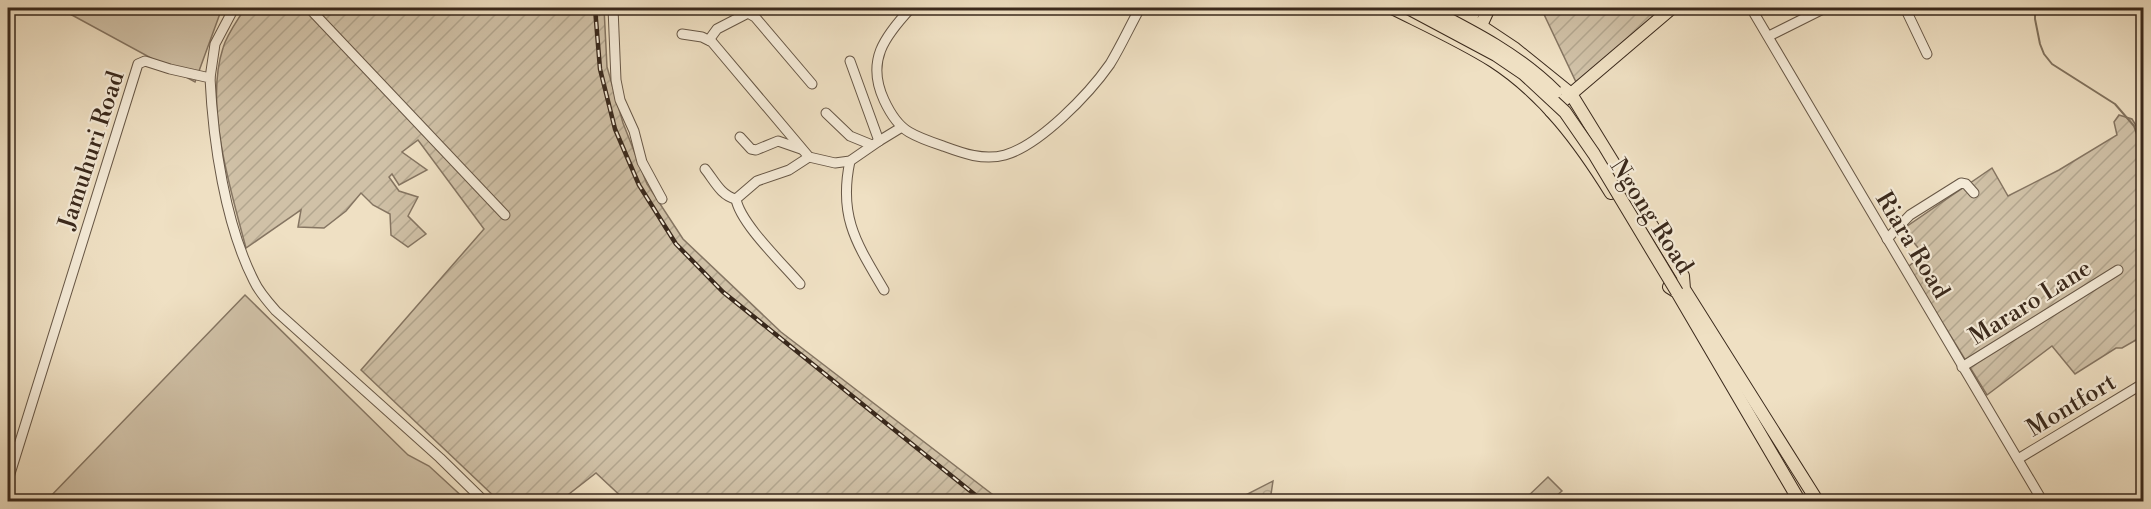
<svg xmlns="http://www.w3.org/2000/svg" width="2151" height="509" font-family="'Libre Bodoni',serif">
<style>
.forest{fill:url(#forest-crowns);stroke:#857562;stroke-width:1.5}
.park{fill:#d0c1a7;stroke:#857562;stroke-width:1.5}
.garden{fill:url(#garden-furrows);stroke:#857562;stroke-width:1.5}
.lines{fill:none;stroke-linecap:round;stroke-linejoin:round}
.stream{stroke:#81725e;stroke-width:2}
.minor-casing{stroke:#675746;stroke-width:11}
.major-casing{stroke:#3a291c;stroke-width:14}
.minor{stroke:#f5ebd8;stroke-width:9}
.major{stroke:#efe0c3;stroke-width:12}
.rail-casing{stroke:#3a291c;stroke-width:4.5}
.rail{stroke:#f5ebd8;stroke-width:2;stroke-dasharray:7;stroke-linecap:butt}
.major-bridge-casing{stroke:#3a291c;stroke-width:14;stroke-linecap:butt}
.major-bridge{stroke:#efe0c3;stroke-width:12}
.labels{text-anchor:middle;stroke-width:4.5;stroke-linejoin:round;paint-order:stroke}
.street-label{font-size:24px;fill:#3a291c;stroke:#f5ebd8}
</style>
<defs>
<pattern id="forest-crowns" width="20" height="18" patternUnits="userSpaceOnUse" patternTransform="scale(1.5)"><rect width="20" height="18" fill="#d0c1a7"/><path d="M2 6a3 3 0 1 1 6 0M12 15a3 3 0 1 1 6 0" fill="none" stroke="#b3a68f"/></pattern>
<pattern id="garden-furrows" width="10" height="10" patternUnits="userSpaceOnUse" patternTransform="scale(1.5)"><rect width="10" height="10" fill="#d0c1a7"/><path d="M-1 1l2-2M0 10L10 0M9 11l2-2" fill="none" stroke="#b3a68f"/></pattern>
</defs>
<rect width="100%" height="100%" fill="#efe0c3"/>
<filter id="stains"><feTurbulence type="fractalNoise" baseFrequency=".00333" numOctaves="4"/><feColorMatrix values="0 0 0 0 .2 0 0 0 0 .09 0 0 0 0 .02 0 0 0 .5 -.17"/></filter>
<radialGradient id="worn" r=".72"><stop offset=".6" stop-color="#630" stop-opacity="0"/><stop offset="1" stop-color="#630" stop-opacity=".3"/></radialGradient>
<path class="forest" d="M1273,481L1270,501H1234Z"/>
<g class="park">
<path d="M59,8H222L195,82Z"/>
<path d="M245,295L408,455L429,466L467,501H46Z"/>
<path d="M1548,477L1562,491L1550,501H1528L1525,499Z"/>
</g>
<g class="garden">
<path d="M245,8H604L607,67L623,123L647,184L683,239L781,332L1001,501H626L596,473L560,501H499L361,370L484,229L418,140L402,152L427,170L399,185L392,174L389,177L399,191L418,197L408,216L426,234L408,247L391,235L390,214L373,205L361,193L346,211L324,228L298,227L301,210L246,248C231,191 204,106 223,48C227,34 238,20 245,8Z"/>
<path d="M1541,8H1662L1636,34L1576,82Z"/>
<path d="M2119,115L2132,119L2143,137V336L2122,348H2116L2075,374L2052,346L1987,395L1908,267L1923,254L1903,229L1992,168L2008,196L2059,170L2117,135L2114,122Z"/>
</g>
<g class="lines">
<path class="stream" d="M2035,8V19L2040,44L2044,54L2052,64L2115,104L2134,126L2140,143L2141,163L2139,181L2144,199"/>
<defs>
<g id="minor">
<path d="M309,8L505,215"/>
<path d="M613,8L616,80L620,100L634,131L642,162L662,199"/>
<path d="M911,8C884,37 866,61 884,100C890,113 897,125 909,132C919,138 931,142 943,146C962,153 983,161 1005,155C1040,145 1089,94 1110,64C1121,46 1130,26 1140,8"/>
<path d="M1751,8L2043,502"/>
<path d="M1905,8L1927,54"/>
<path d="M682,34L702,37L712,42L809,157L835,163L850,161L879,141L902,127"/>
<path d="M1769,36L1825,8"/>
<path d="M709,40L717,29L748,13L755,17L812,84"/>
<path d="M850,61L879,141"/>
<path d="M210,78L215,44L234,8"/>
<path d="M826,113L850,136L872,145"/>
<path d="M740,137L751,149L756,150L778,141L801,149"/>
<path d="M850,161C838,217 857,244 884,290"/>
<path d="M705,169C714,180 721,196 736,199L757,181L789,170L809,157"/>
<path d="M736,199C740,223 783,264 800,284"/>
<path d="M1887,239L1910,215L1961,183L1966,184L1974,193"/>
<path d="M1962,367L2118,270"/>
<path d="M2018,459L2144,383"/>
<path d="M8,480L138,64L145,61L170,69L210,78C213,141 225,224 254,281C259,292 268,302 276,311L440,458L485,502"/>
</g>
<g id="major">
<path d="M1392,8C1426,25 1461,41 1493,61C1544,94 1580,143 1611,193"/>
<path d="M1444,8L1481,26L1514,48L1571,94L1683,276L1684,289L1818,502"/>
<path d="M1466,27L1476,8"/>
<path d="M1477,34L1489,8"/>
<path d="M1551,111L1672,8"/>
<path d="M1669,287L1677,292L1800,502"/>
</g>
</defs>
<use href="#minor" class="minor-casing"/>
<use href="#major" class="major-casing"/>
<use href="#minor" class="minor"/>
<use href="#major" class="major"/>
<defs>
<path id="rail" d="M595,8L600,69L615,129L639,185L676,244L723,292L984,502"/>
</defs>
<use href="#rail" class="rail-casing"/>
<use href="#rail" class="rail"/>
<defs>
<g id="major-bridge">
<path d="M1408,8L1496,55L1524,74L1565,112L1594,154L1677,292"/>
<path d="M1427,8C1474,32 1519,55 1556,92"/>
</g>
</defs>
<use href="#major-bridge" class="major-bridge-casing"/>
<use href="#major-bridge" class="major-bridge"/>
</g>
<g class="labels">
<g class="street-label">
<text transform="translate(91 150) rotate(-72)" y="8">Jamuhuri Road</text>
<text transform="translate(1652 216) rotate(57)" y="8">Ngong Road</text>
<text transform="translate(1913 245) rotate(59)" y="8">Riara Road</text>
<text transform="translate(2030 302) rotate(-32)" y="8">Mararo Lane</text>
<text transform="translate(2071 405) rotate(-31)" y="8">Montfort</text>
</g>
</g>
<rect width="2151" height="509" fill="none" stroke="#efe0c3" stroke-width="30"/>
<rect x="9" y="9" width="2133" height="491" fill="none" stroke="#3a291c" stroke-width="3"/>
<rect x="15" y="15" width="2121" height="479" fill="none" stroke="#3a291c" stroke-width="1.5"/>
<rect width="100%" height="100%" filter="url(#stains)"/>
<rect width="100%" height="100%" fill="url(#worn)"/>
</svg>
